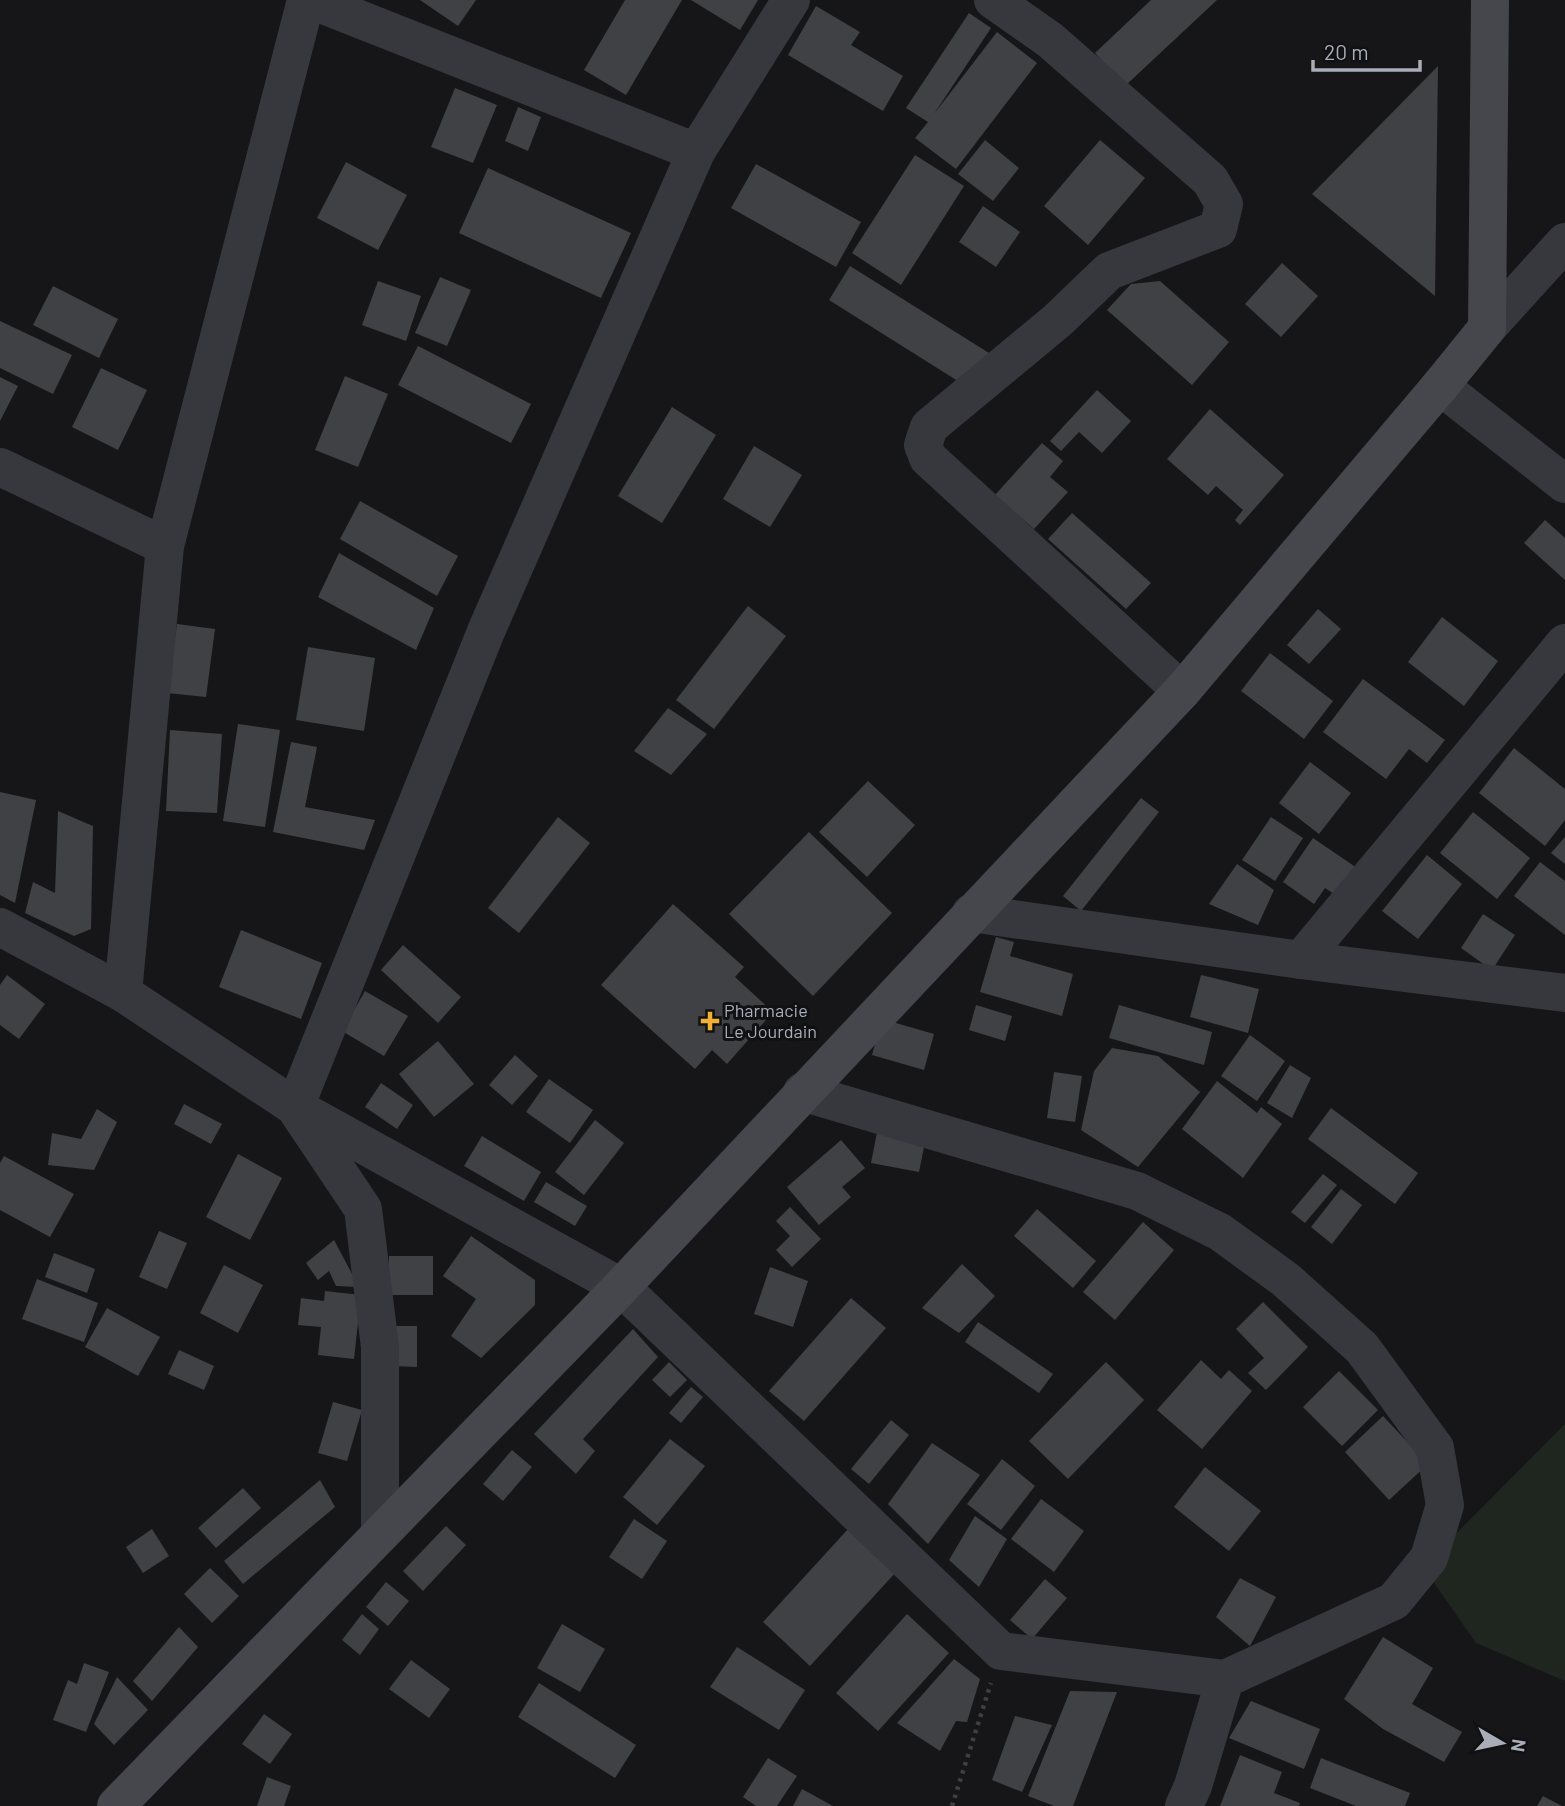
<svg xmlns="http://www.w3.org/2000/svg" width="1565" height="1806" font-family="Barlow,sans-serif">
<style>
.green{fill:#1e261f}
.building{fill:#404145}
.lines{fill:none;stroke-linecap:round;stroke-linejoin:round}
.path{stroke:#3d3f44;stroke-width:4.5;stroke-dasharray:3.5 5;stroke-linecap:butt}
.minor{stroke:#37383d;stroke-width:38}
.secondary{stroke:#45474d;stroke-width:38}
.poi-dot{fill:#f2b134;stroke:#111113;stroke-width:2.5}
.labels{text-anchor:middle;stroke-width:6;stroke-linejoin:round;paint-order:stroke}
.poi-label{font-size:18px;fill:#a8adb8;stroke:#111113;text-anchor:start}
</style>
<rect width="100%" height="100%" fill="#161618"/>
<path class="green" d="M1565,1424V1681L1476,1643L1423,1567Z"/>
<g class="building">
<path d="M420,0H476L458,26Z"/>
<path d="M625,0H682L626,95L584,70Z"/>
<path d="M691,0H758L740,30Z"/>
<path d="M1151,0H1217L1125,86L1095,53Z"/>
<path d="M816,6L860,32L851,45L903,76L883,111L788,55Z"/>
<path d="M969,13L991,28L934,114L997,32L1037,63L956,169L915,138L928,122L906,108Z"/>
<path d="M1438,66L1435,296L1312,194Z"/>
<path d="M455,88L497,105L473,163L431,147Z"/>
<path d="M518,107L541,117L528,151L505,141Z"/>
<path d="M985,140L1019,168L993,201L958,174Z"/>
<path d="M1100,140L1145,178L1088,245L1044,206Z"/>
<path d="M915,155L964,186L901,285L852,253Z"/>
<path d="M346,162L407,195L378,250L317,218Z"/>
<path d="M756,164L861,222L836,267L731,208Z"/>
<path d="M488,168L631,233L601,298L459,233Z"/>
<path d="M983,206L1020,232L996,267L959,242Z"/>
<path d="M1282,263L1318,296L1281,337L1245,304Z"/>
<path d="M850,266L989,353L961,383L829,300Z"/>
<path d="M440,277L471,290L447,346L415,333Z"/>
<path d="M378,281L421,296L406,341L362,325Z"/>
<path d="M1160,281L1229,342L1192,385L1107,310L1131,284Z"/>
<path d="M53,286L118,319L99,358L33,325Z"/>
<path d="M0,321L72,355L53,394L0,368Z"/>
<path d="M418,346L531,404L511,443L398,385Z"/>
<path d="M101,368L147,390L118,450L72,427Z"/>
<path d="M345,376L388,394L358,467L315,450Z"/>
<path d="M0,377L18,386L0,421Z"/>
<path d="M1097,390L1131,421L1102,453L1079,432L1061,451L1050,441Z"/>
<path d="M672,407L716,435L662,523L618,496Z"/>
<path d="M1210,409L1284,475L1240,525L1235,520L1243,510L1216,486L1208,495L1167,459Z"/>
<path d="M1042,443L1063,461L1050,477L1068,492L1034,529L995,495Z"/>
<path d="M754,446L802,475L770,527L723,499Z"/>
<path d="M360,501L458,556L437,596L340,539Z"/>
<path d="M1072,513L1151,583L1126,609L1048,539Z"/>
<path d="M1545,520L1565,538V580L1524,543Z"/>
<path d="M339,553L434,608L416,650L318,597Z"/>
<path d="M748,606L786,636L714,729L676,700Z"/>
<path d="M1318,609L1341,629L1309,664L1287,645Z"/>
<path d="M1442,617L1498,661L1464,706L1408,662Z"/>
<path d="M177,624L215,629L206,697L167,693Z"/>
<path d="M308,647L375,658L364,731L296,720Z"/>
<path d="M1270,653L1333,701L1304,739L1241,691Z"/>
<path d="M1363,679L1445,740L1427,763L1409,749L1386,779L1323,732Z"/>
<path d="M668,708L707,734L671,775L634,751Z"/>
<path d="M238,724L280,730L265,827L223,821Z"/>
<path d="M170,730L222,734L217,813L166,811Z"/>
<path d="M291,742L317,747L305,807L375,820L364,850L273,832Z"/>
<path d="M1514,748L1565,789V820L1545,846L1479,793Z"/>
<path d="M1310,762L1351,793L1319,834L1279,803Z"/>
<path d="M868,781L915,825L867,877L819,832Z"/>
<path d="M0,792L36,800L15,903L0,895Z"/>
<path d="M1141,798L1159,812L1081,911L1063,896Z"/>
<path d="M58,811L93,826L91,929L74,936L25,913L33,882L55,893Z"/>
<path d="M1473,812L1530,858L1497,899L1440,853Z"/>
<path d="M558,817L590,843L519,933L488,908Z"/>
<path d="M1271,817L1303,838L1275,881L1242,860Z"/>
<path d="M809,832L892,913L813,996L729,914Z"/>
<path d="M1565,837V864L1551,853Z"/>
<path d="M1313,838L1357,868L1337,896L1325,888L1314,904L1283,882Z"/>
<path d="M1427,855L1462,884L1418,939L1382,911Z"/>
<path d="M1540,862L1565,881V935L1514,896Z"/>
<path d="M1237,864L1274,890L1258,925L1209,904Z"/>
<path d="M673,904L744,967L735,977L773,1012L727,1064L712,1050L695,1069L601,985Z"/>
<path d="M1483,914L1515,935L1492,970L1461,948Z"/>
<path d="M241,930L322,963L301,1019L219,987Z"/>
<path d="M996,937L1014,942L1010,956L1073,974L1062,1016L980,992Z"/>
<path d="M403,945L461,997L438,1023L381,970Z"/>
<path d="M7,975L45,1004L19,1039L0,1025V985Z"/>
<path d="M1201,975L1259,989L1248,1033L1190,1017Z"/>
<path d="M365,991L408,1016L384,1056L342,1031Z"/>
<path d="M976,1005L1012,1016L1005,1041L969,1030Z"/>
<path d="M1119,1005L1212,1032L1204,1065L1109,1038Z"/>
<path d="M882,1019L934,1034L924,1070L872,1055Z"/>
<path d="M1250,1035L1285,1061L1257,1101L1221,1076Z"/>
<path d="M438,1041L474,1084L434,1117L399,1074Z"/>
<path d="M1112,1048L1158,1056L1200,1092L1138,1167L1081,1130L1094,1071Z"/>
<path d="M515,1055L538,1076L512,1105L489,1085Z"/>
<path d="M1290,1065L1311,1078L1292,1118L1267,1103Z"/>
<path d="M1054,1072L1082,1076L1075,1122L1047,1118Z"/>
<path d="M549,1079L593,1110L570,1143L526,1112Z"/>
<path d="M1217,1081L1257,1113L1261,1107L1282,1124L1243,1178L1182,1129Z"/>
<path d="M381,1083L413,1105L397,1129L365,1107Z"/>
<path d="M184,1104L222,1124L211,1144L174,1124Z"/>
<path d="M1331,1108L1418,1173L1395,1204L1308,1139Z"/>
<path d="M97,1109L117,1122L94,1170L48,1165L52,1133L81,1139Z"/>
<path d="M595,1120L624,1143L584,1195L555,1172Z"/>
<path d="M877,1132L925,1142L919,1172L871,1163Z"/>
<path d="M482,1136L541,1172L524,1201L464,1166Z"/>
<path d="M841,1140L865,1168L842,1187L851,1197L819,1225L787,1187Z"/>
<path d="M238,1154L282,1178L250,1240L206,1217Z"/>
<path d="M4,1156L74,1194L50,1237L0,1210V1163Z"/>
<path d="M1323,1174L1337,1185L1305,1223L1291,1212Z"/>
<path d="M546,1182L587,1206L575,1226L534,1202Z"/>
<path d="M1341,1189L1362,1205L1332,1244L1311,1227Z"/>
<path d="M790,1207L821,1239L792,1267L776,1250L790,1236L776,1221Z"/>
<path d="M1037,1209L1096,1261L1073,1288L1014,1236Z"/>
<path d="M1143,1222L1174,1250L1115,1320L1083,1292Z"/>
<path d="M159,1231L187,1243L167,1289L139,1277Z"/>
<path d="M471,1236L535,1280V1305L481,1358L451,1336L476,1299L443,1276Z"/>
<path d="M334,1240L359,1287L336,1286L329,1271L318,1280L306,1263Z"/>
<path d="M54,1253L95,1269L87,1293L45,1277Z"/>
<rect x="389" y="1256" width="44" height="39"/>
<path d="M962,1264L995,1296L959,1333L922,1308Z"/>
<path d="M224,1265L263,1285L238,1333L200,1313Z"/>
<path d="M770,1267L808,1281L793,1327L754,1314Z"/>
<path d="M37,1279L98,1303L84,1342L22,1319Z"/>
<path d="M325,1291L361,1295L354,1359L318,1355L321,1327L298,1325L301,1298L324,1301Z"/>
<path d="M851,1298L886,1328L804,1421L769,1391Z"/>
<path d="M1263,1302L1308,1347L1266,1390L1248,1373L1264,1358L1236,1329Z"/>
<path d="M107,1308L160,1337L138,1376L85,1347Z"/>
<path d="M978,1322L1053,1374L1039,1393L965,1342Z"/>
<path d="M392,1326H417V1367L391,1366Z"/>
<path d="M633,1329L658,1357L583,1439L595,1451L576,1474L534,1434Z"/>
<path d="M179,1350L214,1366L204,1390L168,1374Z"/>
<path d="M1201,1360L1221,1379L1229,1370L1252,1391L1202,1449L1157,1410Z"/>
<path d="M669,1362L687,1380L670,1397L652,1380Z"/>
<path d="M1106,1362L1144,1400L1068,1479L1029,1441Z"/>
<path d="M1339,1371L1378,1410L1342,1446L1303,1407Z"/>
<path d="M691,1387L703,1397L681,1423L669,1413Z"/>
<path d="M333,1402L362,1410L347,1461L318,1453Z"/>
<path d="M1383,1416L1428,1464L1389,1500L1345,1452Z"/>
<path d="M891,1420L909,1435L869,1484L851,1469Z"/>
<path d="M670,1439L705,1466L657,1525L623,1497Z"/>
<path d="M932,1443L980,1475L928,1544L888,1504Z"/>
<path d="M512,1450L532,1467L503,1501L483,1484Z"/>
<path d="M1002,1459L1035,1486L1001,1530L967,1504Z"/>
<path d="M1205,1467L1261,1511L1229,1551L1174,1507Z"/>
<path d="M320,1480L335,1507L243,1584L224,1561Z"/>
<path d="M243,1488L261,1508L216,1548L198,1528Z"/>
<path d="M1041,1499L1084,1531L1054,1572L1011,1539Z"/>
<path d="M975,1516L1007,1539L979,1587L949,1560Z"/>
<path d="M634,1519L667,1541L642,1579L609,1557Z"/>
<path d="M446,1526L466,1545L423,1591L403,1571Z"/>
<path d="M849,1528L896,1572L810,1666L763,1622Z"/>
<path d="M152,1529L169,1556L143,1573L126,1547Z"/>
<path d="M210,1568L239,1596L212,1623L184,1594Z"/>
<path d="M1240,1578L1276,1597L1250,1646L1216,1617Z"/>
<path d="M1045,1579L1067,1598L1032,1639L1010,1620Z"/>
<path d="M386,1582L409,1601L388,1626L366,1607Z"/>
<path d="M362,1614L379,1629L360,1655L342,1640Z"/>
<path d="M907,1614L949,1653L878,1731L836,1693Z"/>
<path d="M562,1624L605,1649L580,1692L537,1668Z"/>
<path d="M179,1627L198,1647L152,1701L133,1681Z"/>
<path d="M1383,1637L1433,1668L1412,1704L1462,1732L1444,1762L1383,1729L1344,1699Z"/>
<path d="M737,1647L805,1690L779,1730L710,1687Z"/>
<path d="M954,1659L980,1679L967,1722L956,1721L940,1751L897,1723Z"/>
<path d="M411,1660L450,1689L429,1718L389,1689Z"/>
<path d="M84,1663L109,1672L86,1732L53,1720L68,1680L77,1684Z"/>
<path d="M117,1677L148,1710L114,1745L94,1724Z"/>
<path d="M539,1683L636,1745L615,1778L518,1717Z"/>
<path d="M1070,1691L1117,1692L1073,1806H1054L1028,1796Z"/>
<path d="M1251,1701L1320,1729L1304,1769L1229,1738Z"/>
<path d="M264,1714L292,1734L270,1764L242,1744Z"/>
<path d="M1015,1716L1052,1725L1022,1792L992,1780Z"/>
<path d="M1240,1755L1282,1772L1274,1793L1300,1803L1299,1806H1220Z"/>
<path d="M768,1758L797,1776L777,1806H756L743,1797Z"/>
<path d="M1321,1758L1410,1793L1405,1806H1356L1310,1788Z"/>
<path d="M267,1777L291,1786L284,1806H257Z"/>
<path d="M802,1789L833,1806H793Z"/>
<path d="M1543,1796L1562,1806H1537Z"/>
</g>
<g class="lines">
<path class="path" d="M952,1806L991,1683"/>
<g class="minor">
<path d="M311,0L696,152"/>
<path d="M993,0L1050,40L1210,180L1224,204L1218,229L1109,271L1058,320L929,427L923,445L928,458L1182,691"/>
<path d="M1487,328L1565,242"/>
<path d="M1440,386L1565,484"/>
<path d="M0,467L165,546"/>
<path d="M971,913L1301,960L1565,993"/>
<path d="M0,927L123,993L295,1107L621,1287L1001,1651L1225,1679L1394,1601L1429,1558L1445,1505L1435,1448L1362,1348L1286,1280L1220,1232L1137,1191L802,1092"/>
<path d="M1301,960L1565,643"/>
<path d="M123,993L165,546L306,0"/>
<path d="M295,1107L487,629L696,152L791,0"/>
<path d="M298,1112L363,1209L380,1347V1533"/>
<path d="M1184,1806L1193,1786L1225,1679"/>
</g>
<path class="secondary" d="M116,1806L621,1287L1182,691L1440,386L1487,328L1490,0"/>
</g>
<path class="poi-dot" d="M706.5 1010.5h7v7h7v7h-7v7h-7v-7h-7v-7h7z"/>
<g class="labels">
<g class="poi-label">
<text x="724" y="1017">Pharmacie<tspan x="724" dy="21">Le Jourdain</tspan></text>
</g>
</g>
<g transform="translate(1502 1743) rotate(99)" stroke="#111113" stroke-width="5" paint-order="stroke">
<path d="M0-5L12 26L0 18L-12 26Z" fill="#a8adb8"/>
<text y="-10" font-size="19" font-weight="bold" text-anchor="middle" fill="#a8adb8">N</text>
</g>
<path d="M1313 60v10h107v-10" fill="none" stroke="#a8adb8" stroke-width="3.5"/>
<text x="1324" y="60" font-size="21" fill="#a8adb8" stroke="#111113" stroke-width="5" paint-order="stroke">20 m</text>
</svg>
